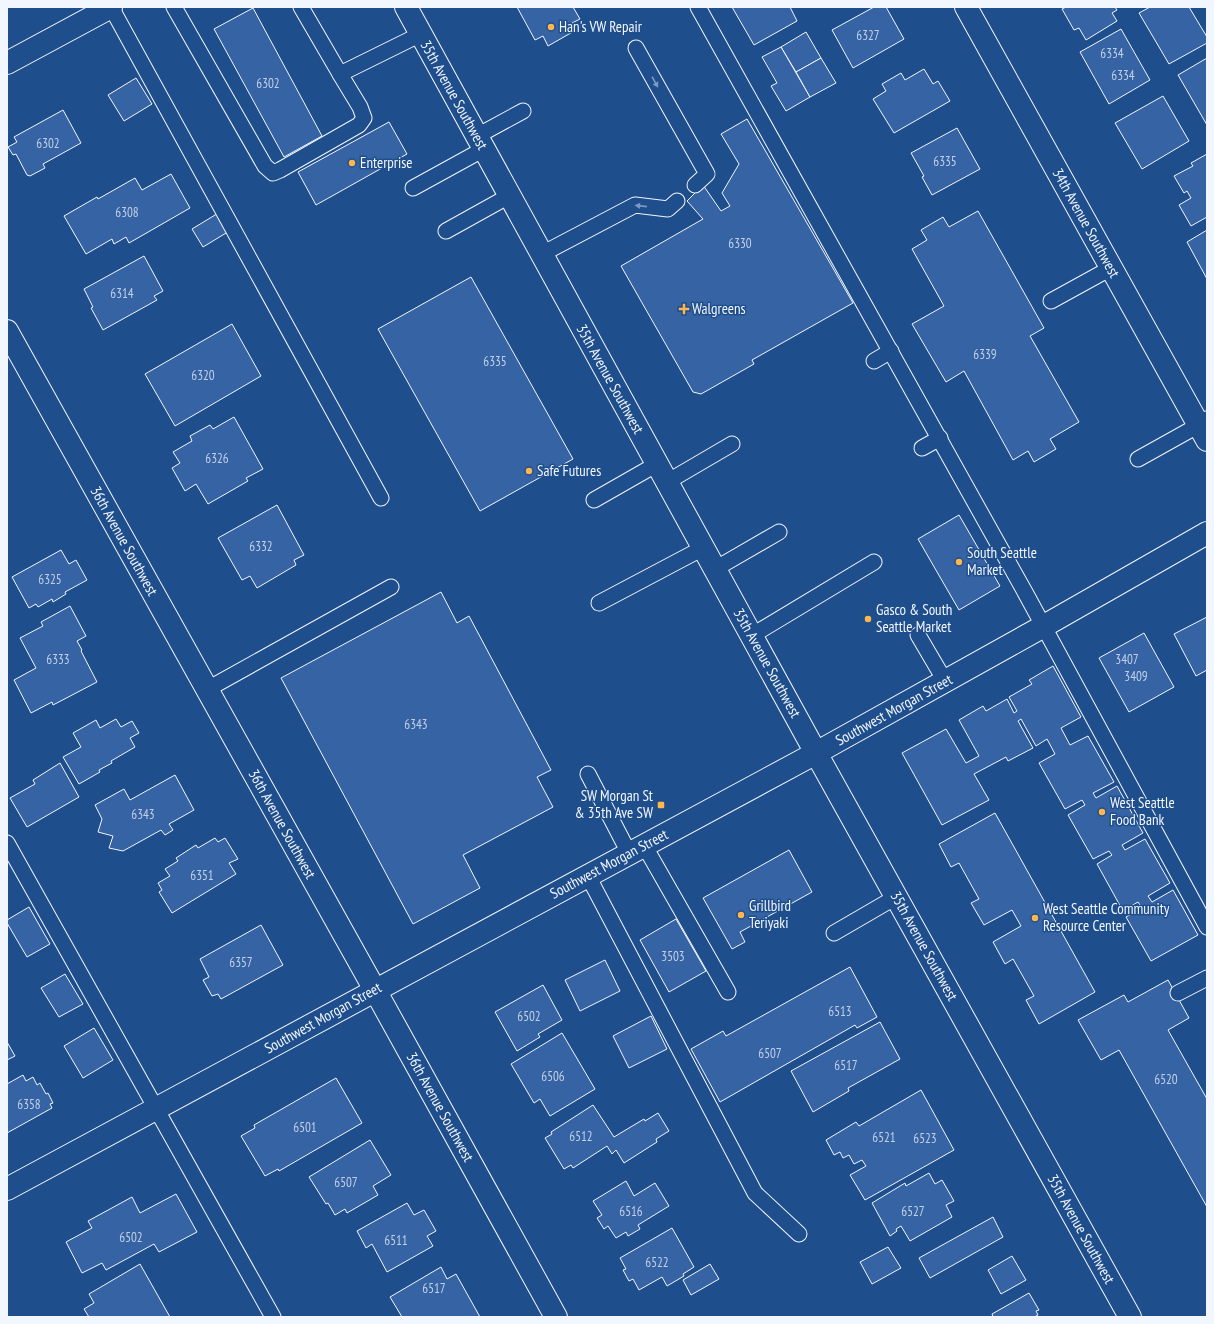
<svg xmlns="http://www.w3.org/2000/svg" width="1214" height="1324" font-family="'PT Sans Narrow',sans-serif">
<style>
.building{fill:#3563a3;stroke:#f2f6ff}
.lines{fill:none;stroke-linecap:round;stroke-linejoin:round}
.service-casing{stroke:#f2f6ff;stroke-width:17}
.minor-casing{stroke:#f2f6ff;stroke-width:24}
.tertiary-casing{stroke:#f2f6ff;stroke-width:24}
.secondary-casing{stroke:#f2f6ff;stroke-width:24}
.service{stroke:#1f4e8c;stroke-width:15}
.minor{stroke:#1f4e8c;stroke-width:22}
.tertiary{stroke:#1f4e8c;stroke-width:22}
.secondary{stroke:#1f4e8c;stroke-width:22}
.oneway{fill:#7e9ac0}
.poi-dot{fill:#ffb74d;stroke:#1f4e8c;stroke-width:1.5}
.labels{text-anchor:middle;stroke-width:3;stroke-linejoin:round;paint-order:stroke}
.number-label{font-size:13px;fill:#c3d1e8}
.poi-label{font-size:15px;fill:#f2f6ff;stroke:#1f4e8c;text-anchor:start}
.street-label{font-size:15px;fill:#f2f6ff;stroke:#1f4e8c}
</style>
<rect width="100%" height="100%" fill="#1f4e8c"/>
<g class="building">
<path d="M517,7H573L580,19L572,23L576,30L548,46L543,36L535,40Z"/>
<path d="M732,7H790L797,21L754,45Z"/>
<path d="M874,7H886L904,39L853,68L832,30Z"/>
<path d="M1066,7H1115L1117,10L1112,13L1117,21L1086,40L1079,28L1074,30L1062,9Z"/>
<path d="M1150,7H1189L1207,37V43L1169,64L1139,13Z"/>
<path d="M253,8L322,136L284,157L214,29Z"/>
<path d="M1121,29L1150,80L1109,104L1080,52Z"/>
<path d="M806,32L821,58L796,72L781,47Z"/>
<path d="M781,47L810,97L786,111L771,86L777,83L762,57Z"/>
<path d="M821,58L836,83L810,97L796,72Z"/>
<path d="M1207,58V125L1178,75Z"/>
<path d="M924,69L933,84L938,81L950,101L894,133L873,99L886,91L882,84L901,73L905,80Z"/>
<path d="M136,78L152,104L124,121L108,95Z"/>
<path d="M1163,96L1189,141L1142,169L1115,123Z"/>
<path d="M63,110L81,143L43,164L45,168L30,176L27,175L16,154L13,155L8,147L17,142L14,137Z"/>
<path d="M747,119L853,303L752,360L754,364L701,394L693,392L621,266L703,219L687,201L703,185L721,211L730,206L722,193L739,164L721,134Z"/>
<path d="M389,122L407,154L316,205L298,172Z"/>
<path d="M957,128L980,169L932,195L922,177L924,176L911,153Z"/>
<path d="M1207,154V217L1191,226L1179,205L1191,198L1187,191L1184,193L1174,176L1193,166L1191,163Z"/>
<path d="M171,174L190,208L129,243L126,237L114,244L112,239L86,254L64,216L97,197L98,199L135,178L142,190Z"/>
<path d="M978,211L1044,328L1030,336L1079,422L1050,439L1056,449L1034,462L1028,451L1013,460L964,371L946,382L912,324L944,306L912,249L927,240L921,230L943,217L949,227Z"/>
<path d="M220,212L231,230L203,247L192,229Z"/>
<path d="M1207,230V279L1187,242Z"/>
<path d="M144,256L163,291L154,296L157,300L103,330L91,308L93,307L84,289Z"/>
<path d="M471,277L573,459L480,511L378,329Z"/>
<path d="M232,324L261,376L175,426L145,374Z"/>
<path d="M234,417L263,469L246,478L248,481L208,504L196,484L185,491L172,468L180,463L173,452L192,441L190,436L210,425L213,429Z"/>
<path d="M277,505L304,555L294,560L296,565L257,588L250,576L242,580L218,538Z"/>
<path d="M959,515L1000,586L959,610L918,539Z"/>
<path d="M61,550L69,564L76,560L87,580L65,592L66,594L53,602L52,599L38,607L36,604L29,608L12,577Z"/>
<path d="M441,592L457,623L469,616L551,770L537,777L553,807L463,855L480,888L413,924L281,678Z"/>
<path d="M70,606L86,636L77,641L82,650L81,651L97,682L53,705L52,702L31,713L14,680L36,668L20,638L43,626L41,622Z"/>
<path d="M1207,617V670L1196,676L1174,634Z"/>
<path d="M1144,633L1174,687L1129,712L1099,658Z"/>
<path d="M1053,666L1081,717L1061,728L1070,745L1088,736L1114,782L1093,793L1096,798L1117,786L1143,833L1122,845L1125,850L1145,839L1170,883L1148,896L1152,902L1173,890L1198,935L1151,961L1126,917L1142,908L1138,902L1123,911L1097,864L1112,855L1109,851L1093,859L1068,815L1085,805L1082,800L1065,809L1039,763L1055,754L1047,739L1036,746L1021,719L1018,721L1033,748L1008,761L1006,757L974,774L989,800L942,825L902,753L946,729L966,763L979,756L959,720L983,706L986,711L1007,699L1014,713L1017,711L1009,697L1032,684L1029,680Z"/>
<path d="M116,719L121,727L132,721L139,733L130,738L135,747L111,761L112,763L99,770L100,772L79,784L63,757L81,747L73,733L96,720L100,728Z"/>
<path d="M60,763L79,797L27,827L10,798L35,784L33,780Z"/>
<path d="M175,775L194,810L169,824L173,830L165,835L161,830L123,851L109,848L113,836L98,832L102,819L95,805L124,789L130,800Z"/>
<path d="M995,813L1095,992L1039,1024L1026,1000L1034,996L1013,959L1005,964L993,942L1021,926L1012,910L984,925L971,903L979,899L959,863L951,867L939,844Z"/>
<path d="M215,838L218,842L225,838L238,859L229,863L236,874L172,913L159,892L162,890L158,883L170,876L165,869L178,861L176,858L196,845L198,848Z"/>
<path d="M789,850L812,892L740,932L745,942L732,949L703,898Z"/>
<path d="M29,907L50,944L27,957L7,923V920Z"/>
<path d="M676,919L706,971L669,992L640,940Z"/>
<path d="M261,925L283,965L221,999L218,994L212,996L203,980L209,977L200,959Z"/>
<path d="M605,960L620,991L580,1011L565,980Z"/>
<path d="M850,967L877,1017L857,1028L855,1025L720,1102L691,1049L723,1031L726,1036Z"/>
<path d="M65,974L83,1004L59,1017L41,988Z"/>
<path d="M1168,980L1189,1018L1168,1030L1207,1099V1207L1119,1050L1101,1060L1078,1020L1124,995L1128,1002Z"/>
<path d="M543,985L562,1020L538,1034L540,1037L517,1051L495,1012Z"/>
<path d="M651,1016L667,1049L629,1068L613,1036Z"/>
<path d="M880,1022L900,1059L848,1088L849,1091L813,1112L791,1071Z"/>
<path d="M94,1028L113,1060L83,1078L64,1046Z"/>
<path d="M562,1033L595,1089L550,1116L540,1099L534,1103L511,1064Z"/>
<path d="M7,1042L15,1056L7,1060Z"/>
<path d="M23,1075L26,1081L33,1077L37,1085L40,1083L46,1094L48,1093L53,1103L50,1104L52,1108L7,1133V1084Z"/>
<path d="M336,1078L362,1123L279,1171L278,1169L265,1176L241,1136L255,1128L254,1125Z"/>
<path d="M921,1090L954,1150L865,1200L850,1175L866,1166L862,1160L854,1164L849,1155L843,1158L840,1152L834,1155L826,1140L856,1122L859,1126Z"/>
<path d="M593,1105L614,1137L644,1119L645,1121L658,1113L669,1131L656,1139L657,1142L624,1163L616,1150L612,1154L607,1146L573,1168L571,1165L564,1169L545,1138L552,1134L551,1132Z"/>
<path d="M370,1140L391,1175L373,1186L378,1195L347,1213L345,1209L335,1215L328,1203L326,1204L309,1177Z"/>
<path d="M929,1173L935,1184L942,1180L954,1201L946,1205L952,1217L910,1241L901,1226L896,1229L897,1231L890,1236L872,1203L905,1183L906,1186Z"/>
<path d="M626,1181L634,1196L655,1183L669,1206L638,1225L640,1229L628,1236L626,1232L616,1238L608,1226L604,1229L597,1218L602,1215L593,1201Z"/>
<path d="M176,1194L197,1232L159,1252L154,1244L106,1270L102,1263L82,1273L66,1242L92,1228L88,1221L132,1197L140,1213Z"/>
<path d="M407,1203L414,1215L424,1210L436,1231L427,1236L433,1246L387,1272L372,1244L366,1248L357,1231Z"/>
<path d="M993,1217L1003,1237L930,1278L919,1258Z"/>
<path d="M672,1228L694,1267L683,1274L684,1276L667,1286L662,1277L639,1290L633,1279L629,1281L623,1270L626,1269L620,1258Z"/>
<path d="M888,1247L901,1268L872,1284L860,1262Z"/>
<path d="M1012,1256L1026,1280L1001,1294L988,1270Z"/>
<path d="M140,1264L170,1317H89L84,1309L94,1303L89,1294Z"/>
<path d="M710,1264L719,1279L691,1295L683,1280Z"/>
<path d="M441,1267L447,1279L456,1274L480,1317H402L390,1297Z"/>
<path d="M1029,1293L1039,1310L1036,1311L1038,1315L1034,1317H993L992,1314Z"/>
</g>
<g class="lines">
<defs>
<g id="service">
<path d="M111,7L381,498"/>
<path d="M174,7L265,166L273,173L280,170L359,125L364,118L360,107L340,74L421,34"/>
<path d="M301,7L340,74"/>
<path d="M698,7L1026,594L1207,927"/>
<path d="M636,48L707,174L695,185"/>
<path d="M477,136L523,111"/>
<path d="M413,188L484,149"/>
<path d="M446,231L509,196"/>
<path d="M542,254L635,205L668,209L677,201"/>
<path d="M1051,301L1111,268"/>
<path d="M874,361L891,351"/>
<path d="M922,448L940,438"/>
<path d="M1138,459L1199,425L1206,419"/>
<path d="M667,482L732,444"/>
<path d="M594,500L657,464"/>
<path d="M715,569L779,532"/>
<path d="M599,603L703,548"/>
<path d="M918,635L945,681"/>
<path d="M751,636L874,562"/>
<path d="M206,690L391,587"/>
<path d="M588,774L629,853"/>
<path d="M7,843L273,1317"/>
<path d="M644,845L728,992"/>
<path d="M588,876L755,1193L799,1234"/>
<path d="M834,933L896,897"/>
<path d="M1178,993L1207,978"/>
</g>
<g id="minor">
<path d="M966,7L1207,440"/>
<path d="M7,63L111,7"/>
<path d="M7,331L375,990L556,1317"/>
</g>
<path id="tertiary" d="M7,1189L816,753L1044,626L1207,533"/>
<path id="secondary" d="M406,7L816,753L1130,1317"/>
</defs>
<use href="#service" class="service-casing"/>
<use href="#minor" class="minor-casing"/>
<use href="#tertiary" class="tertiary-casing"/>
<use href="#secondary" class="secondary-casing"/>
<use href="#service" class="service"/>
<use href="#minor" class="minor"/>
<use href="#tertiary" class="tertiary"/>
<use href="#secondary" class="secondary"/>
</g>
<defs><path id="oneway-solid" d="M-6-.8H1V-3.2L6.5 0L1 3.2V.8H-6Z"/></defs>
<g class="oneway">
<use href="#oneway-solid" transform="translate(655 82) rotate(61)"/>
<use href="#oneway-solid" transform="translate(641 206) rotate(-174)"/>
</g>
<g class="poi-dot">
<circle cx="551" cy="27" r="4"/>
<circle cx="352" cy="163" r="4"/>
<path d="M682 303h4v4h4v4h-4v4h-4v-4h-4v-4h4z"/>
<circle cx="529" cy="471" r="4"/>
<circle cx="959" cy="562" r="4"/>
<circle cx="868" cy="619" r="4"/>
<rect x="657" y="801" width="8" height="8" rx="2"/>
<circle cx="1102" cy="812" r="4"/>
<circle cx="741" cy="915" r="4"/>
<circle cx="1035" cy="918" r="4"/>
</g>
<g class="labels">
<g class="number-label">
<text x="868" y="40">6327</text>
<text x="1112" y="58">6334</text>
<text x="1123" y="80">6334</text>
<text x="268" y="88">6302</text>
<text x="48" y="148">6302</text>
<text x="945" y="166">6335</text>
<text x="127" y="217">6308</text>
<text x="740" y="248">6330</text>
<text x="122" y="298">6314</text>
<text x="985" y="359">6339</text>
<text x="495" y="366">6335</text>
<text x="203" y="380">6320</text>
<text x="217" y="463">6326</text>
<text x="261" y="551">6332</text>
<text x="50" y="584">6325</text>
<text x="58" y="664">6333</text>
<text x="1127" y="664">3407</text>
<text x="1136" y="681">3409</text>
<text x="416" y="729">6343</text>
<text x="143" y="819">6343</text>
<text x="202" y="880">6351</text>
<text x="673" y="961">3503</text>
<text x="241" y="967">6357</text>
<text x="840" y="1016">6513</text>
<text x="529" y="1021">6502</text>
<text x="770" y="1058">6507</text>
<text x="846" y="1070">6517</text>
<text x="553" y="1081">6506</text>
<text x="1166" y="1084">6520</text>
<text x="29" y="1109">6358</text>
<text x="305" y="1132">6501</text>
<text x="581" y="1141">6512</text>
<text x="884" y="1142">6521</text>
<text x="925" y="1143">6523</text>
<text x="346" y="1187">6507</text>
<text x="631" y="1216">6516</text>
<text x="913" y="1216">6527</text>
<text x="131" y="1242">6502</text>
<text x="396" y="1245">6511</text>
<text x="657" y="1267">6522</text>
<text x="434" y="1293">6517</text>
</g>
<g class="poi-label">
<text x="559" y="32">Han's VW Repair</text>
<text x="360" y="168">Enterprise</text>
<text x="692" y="314">Walgreens</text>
<text x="537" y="476">Safe Futures</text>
<text x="967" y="558">South Seattle<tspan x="967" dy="17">Market</tspan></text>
<text x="876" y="615">Gasco &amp; South<tspan x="876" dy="17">Seattle Market</tspan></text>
<text x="653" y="801" text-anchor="end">SW Morgan St<tspan x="653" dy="17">&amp; 35th Ave SW</tspan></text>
<text x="1110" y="808">West Seattle<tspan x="1110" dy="17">Food Bank</tspan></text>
<text x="749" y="911">Grillbird<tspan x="749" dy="17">Teriyaki</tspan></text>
<text x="1043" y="914">West Seattle Community<tspan x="1043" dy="17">Resource Center</tspan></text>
</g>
<g class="street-label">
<text transform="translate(454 95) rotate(61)" y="5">35th Avenue Southwest</text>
<text transform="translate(1086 223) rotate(61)" y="5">34th Avenue Southwest</text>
<text transform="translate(610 379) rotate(61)" y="5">35th Avenue Southwest</text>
<text transform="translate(124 541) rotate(61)" y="5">36th Avenue Southwest</text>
<text transform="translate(767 663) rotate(61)" y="5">35th Avenue Southwest</text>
<text transform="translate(894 710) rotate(-29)" y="5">Southwest Morgan Street</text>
<text transform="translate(282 824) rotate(61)" y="5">36th Avenue Southwest</text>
<text transform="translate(609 864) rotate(-28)" y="5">Southwest Morgan Street</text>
<text transform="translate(924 946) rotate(61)" y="5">35th Avenue Southwest</text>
<text transform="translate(323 1018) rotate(-29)" y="5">Southwest Morgan Street</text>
<text transform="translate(440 1107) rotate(61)" y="5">36th Avenue Southwest</text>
<text transform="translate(1081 1229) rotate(61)" y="5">35th Avenue Southwest</text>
</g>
</g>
<rect width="1214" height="1324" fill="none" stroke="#f2f6ff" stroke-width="16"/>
</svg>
